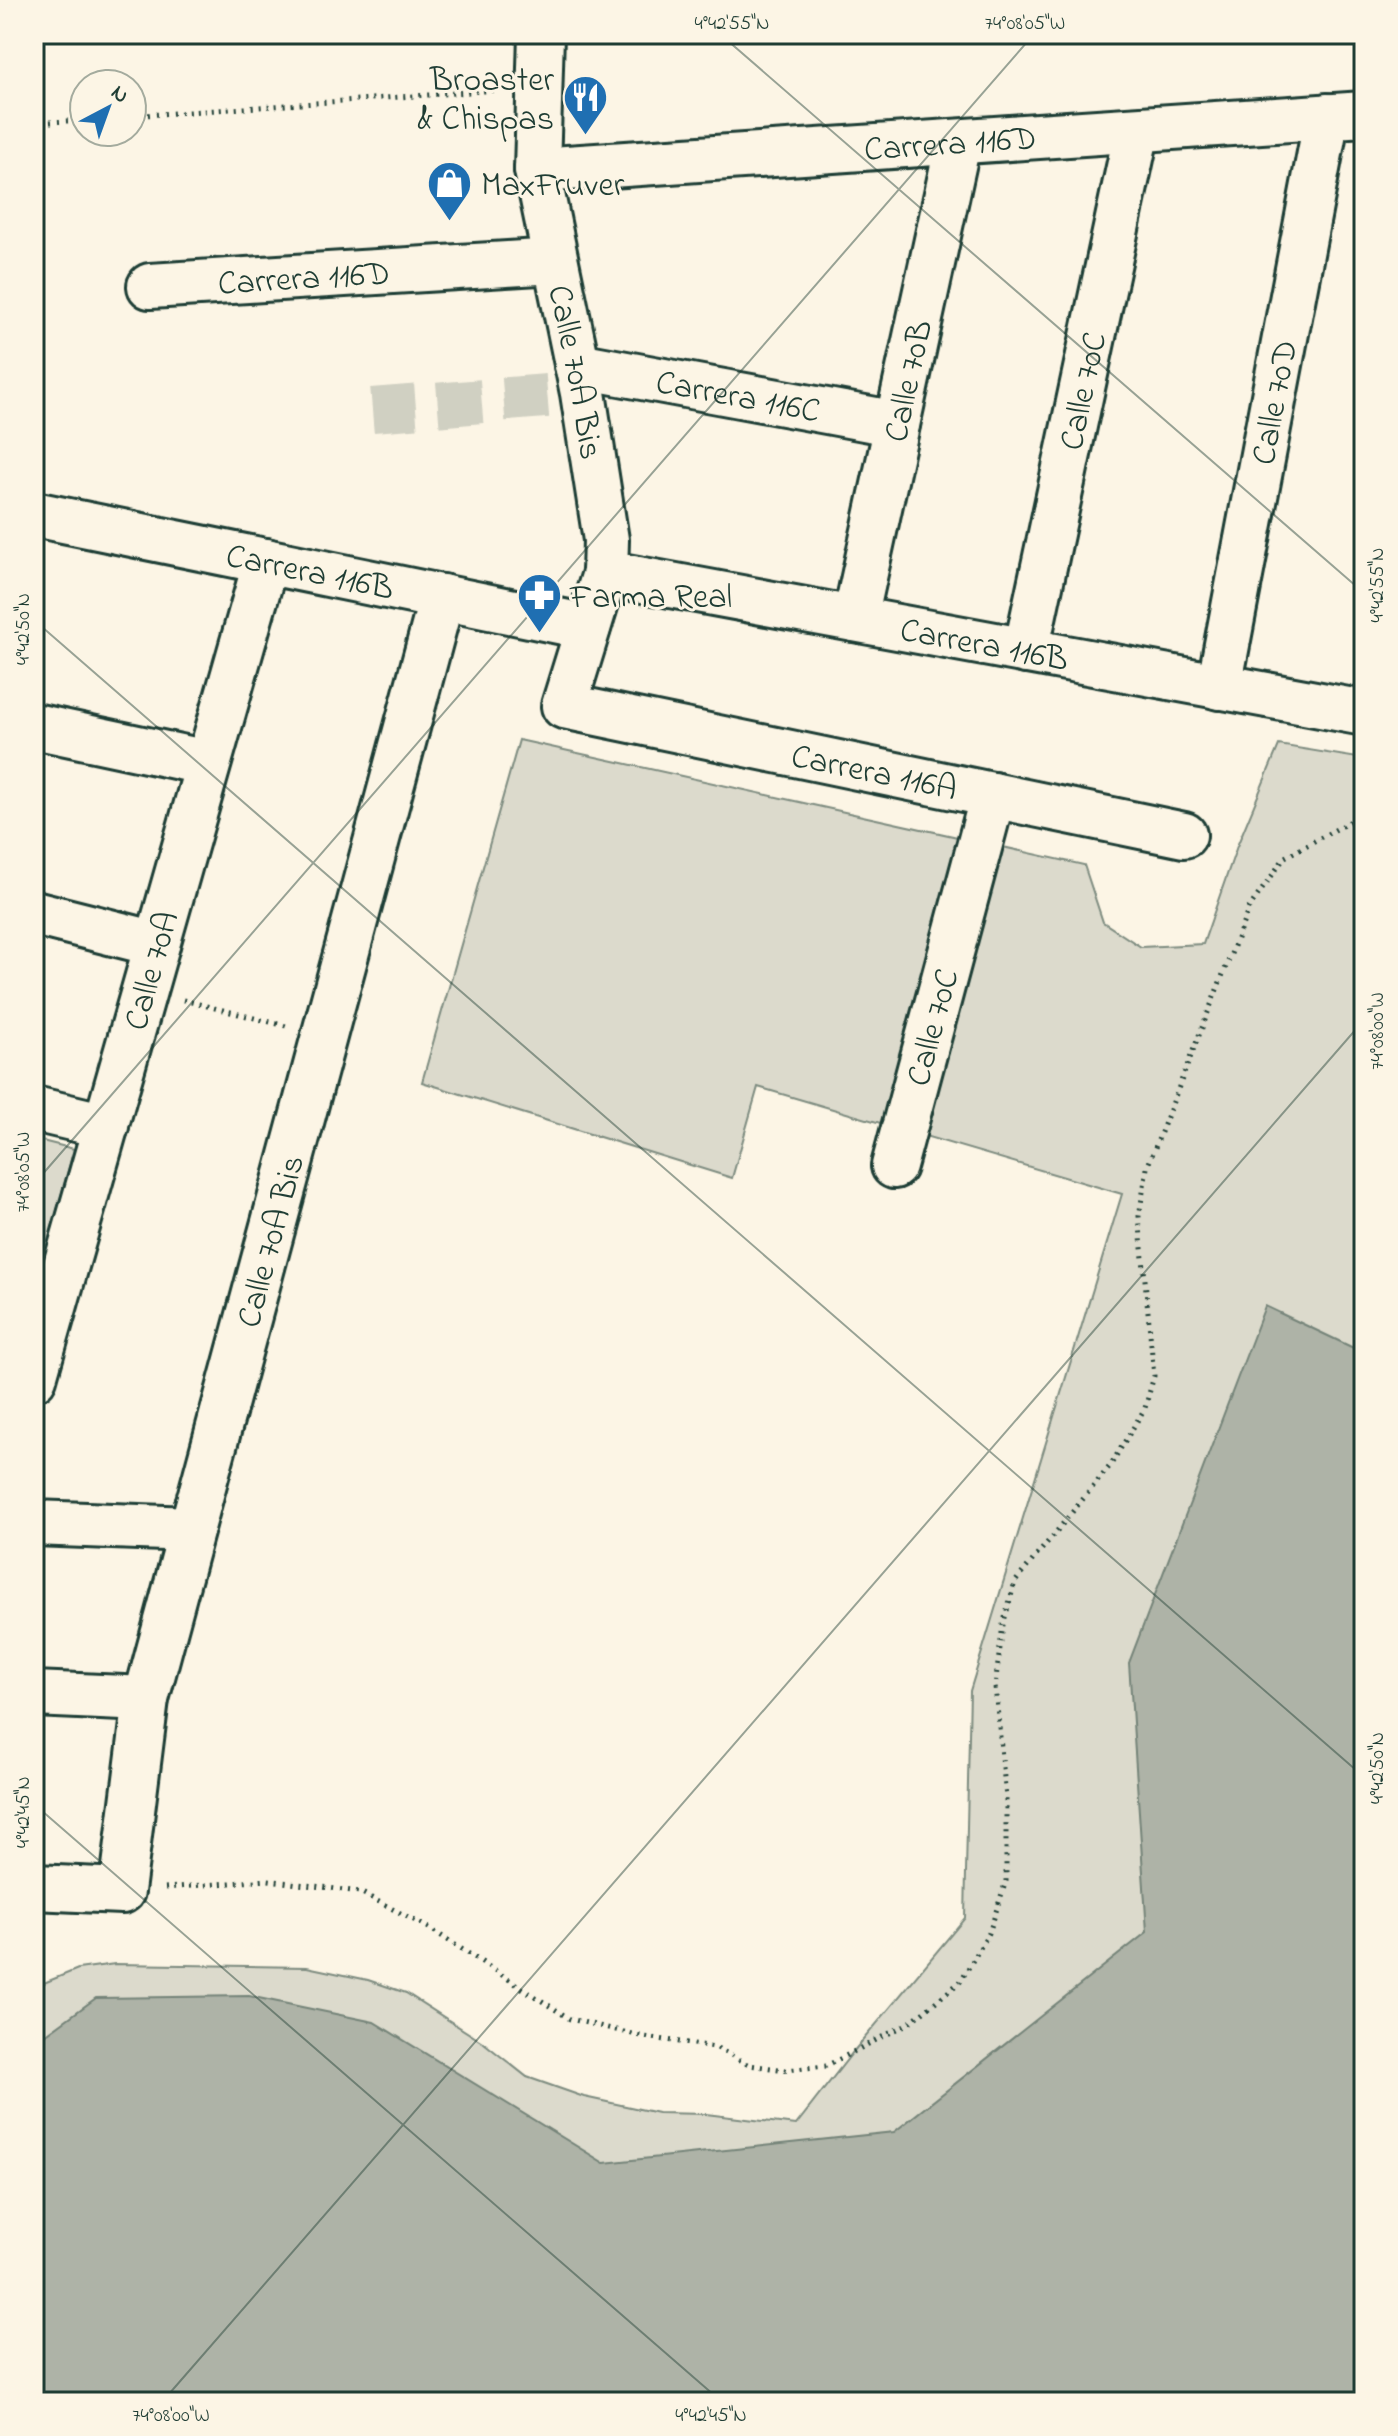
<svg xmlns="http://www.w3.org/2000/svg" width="1398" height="2436" font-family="'Indie Flower',sans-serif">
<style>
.green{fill:#dcdacc;stroke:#7e8c80;stroke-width:2}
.water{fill:#aeb3a7;stroke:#758479;stroke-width:2}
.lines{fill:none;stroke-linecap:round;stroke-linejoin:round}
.minor-tunnel{stroke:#d0d0c2;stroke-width:44;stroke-dasharray:44 22;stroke-linecap:butt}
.minor-casing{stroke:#1f3d34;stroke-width:50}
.path{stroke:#1f3d34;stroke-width:5;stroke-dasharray:2 6;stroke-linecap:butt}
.minor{stroke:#fcf5e5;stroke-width:44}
.ticks{fill:none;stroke:#1f3d34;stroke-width:2;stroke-opacity:0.45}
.labels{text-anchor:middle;stroke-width:6;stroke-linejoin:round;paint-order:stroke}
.poi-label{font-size:34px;fill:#1f3d34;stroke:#fcf5e5;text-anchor:start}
.street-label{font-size:34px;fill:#1f3d34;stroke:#fcf5e5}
.neatline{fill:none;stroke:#1f3d34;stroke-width:3}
.ticks-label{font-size:20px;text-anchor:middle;fill:#1f3d34}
</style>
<rect width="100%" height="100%" fill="#fcf5e5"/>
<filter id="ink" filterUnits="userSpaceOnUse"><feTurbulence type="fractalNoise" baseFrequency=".0125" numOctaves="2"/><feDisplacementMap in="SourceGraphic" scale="16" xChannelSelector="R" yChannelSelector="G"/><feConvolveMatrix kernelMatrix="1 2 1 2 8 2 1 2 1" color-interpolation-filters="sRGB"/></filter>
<g filter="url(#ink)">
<g class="green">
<path d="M519,740L1084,865L1103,922L1141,947L1203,944L1237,846L1279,745L1364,759V2402H34V1987L78,1969L115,1964L307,1967L368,1980L406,1993L484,2043L527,2077L584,2097L658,2113L706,2114L796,2125L853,2052L965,1918L970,1691L1122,1194L758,1087L732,1178L422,1082Z"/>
<path d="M34,1139L74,1149L34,1294Z"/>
</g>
<path class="water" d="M1265,1306L1364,1353V2402H34V2043L96,1998L249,1996L374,2022L604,2163L894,2132L1147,1932L1129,1663Z"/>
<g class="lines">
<path class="minor-tunnel" d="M372,410L583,393"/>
<defs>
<g id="minor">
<path id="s1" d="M541,34L537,170L583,393L606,540L605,573L564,706L1184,835"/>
<path id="s2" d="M537,170L1364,114"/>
<path id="s3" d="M150,286L555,261"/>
<path id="s4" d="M577,365L897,424"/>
<path id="s5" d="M34,514L588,627"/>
<path id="s6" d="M605,573L1364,713"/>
<path id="s7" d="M855,619L958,143"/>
<path id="s8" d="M1026,651L1137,130"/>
<path id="s9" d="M1219,687L1327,116"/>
<path d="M34,726L208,763"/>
<path d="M34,913L157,944"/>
<path d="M34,1109L106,1126"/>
<path id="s10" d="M894,1166L993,795"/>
<path id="s11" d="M34,1378L266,561"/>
<path d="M34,1523L191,1529"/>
<path d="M34,1694L146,1699"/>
<path id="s12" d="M34,1887L122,1891L146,1699L442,597"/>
</g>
</defs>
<use href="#minor" class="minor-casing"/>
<g class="path">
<path d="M132,116L498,90"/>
<path d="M34,123L84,120"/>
<path d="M183,1000L286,1026"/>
<path d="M165,1888L268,1880L360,1892L429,1928L570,2019L645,2037L715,2047L749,2065L786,2070L826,2066L909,2023L960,1982L989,1933L1006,1881V1798L995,1686L1003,1625L1015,1582L1110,1466L1145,1408L1154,1376L1139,1216L1147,1168L1249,908L1285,857L1364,814"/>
</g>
<use href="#minor" class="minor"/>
</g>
</g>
<path class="ticks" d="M720,34L1364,593M34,620L1364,1777M34,1184L1034,34M34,1804L722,2402M162,2402L1364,1020M1349,2402L1364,2385"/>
<defs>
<symbol id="restaurant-pin" viewBox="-11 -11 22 30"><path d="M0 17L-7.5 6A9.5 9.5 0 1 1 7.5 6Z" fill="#1f6fb2" stroke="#fcf5e5"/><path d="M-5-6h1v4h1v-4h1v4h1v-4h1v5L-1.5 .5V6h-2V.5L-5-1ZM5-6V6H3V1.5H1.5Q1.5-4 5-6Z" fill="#fff"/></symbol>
<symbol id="shop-pin" viewBox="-11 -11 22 30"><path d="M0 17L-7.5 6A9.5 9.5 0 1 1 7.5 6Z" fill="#1f6fb2" stroke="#fcf5e5"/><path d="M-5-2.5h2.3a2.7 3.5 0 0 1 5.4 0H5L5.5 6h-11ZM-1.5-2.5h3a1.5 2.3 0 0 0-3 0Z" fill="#fff"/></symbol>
<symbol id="pharmacy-pin" viewBox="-11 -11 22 30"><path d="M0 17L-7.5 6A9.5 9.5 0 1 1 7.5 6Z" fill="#1f6fb2" stroke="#fcf5e5"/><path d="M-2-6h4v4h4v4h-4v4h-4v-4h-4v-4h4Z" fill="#fff"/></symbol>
</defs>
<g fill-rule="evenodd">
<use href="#restaurant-pin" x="560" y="72" width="51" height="69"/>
<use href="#shop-pin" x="424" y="158" width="51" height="69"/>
<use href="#pharmacy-pin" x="514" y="570" width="51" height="69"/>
</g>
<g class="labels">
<g class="poi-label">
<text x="554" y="90" text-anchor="end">Broaster<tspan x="554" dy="39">&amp; Chispas</tspan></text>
<text x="481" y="195">MaxFruver</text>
<text x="570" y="607">Farma Real</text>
</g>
<g class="street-label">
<text dy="12" stroke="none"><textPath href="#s2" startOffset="414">Carrera 116D</textPath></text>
<text dy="12" stroke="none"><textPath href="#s3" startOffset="154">Carrera 116D</textPath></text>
<text dy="12" stroke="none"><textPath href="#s1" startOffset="342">Calle 70A Bis</textPath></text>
<text dy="12" stroke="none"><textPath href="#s7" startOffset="244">Calle 70B</textPath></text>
<text dy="12" stroke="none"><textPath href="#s8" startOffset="266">Calle 70C</textPath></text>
<text dy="12" stroke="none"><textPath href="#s4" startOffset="164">Carrera 116C</textPath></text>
<text dy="12" stroke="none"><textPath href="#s9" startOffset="290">Calle 70D</textPath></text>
<text dy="12" stroke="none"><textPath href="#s5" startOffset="282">Carrera 116B</textPath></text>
<text dy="12" stroke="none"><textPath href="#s6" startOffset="386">Carrera 116B</textPath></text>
<text dy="12" stroke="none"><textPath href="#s1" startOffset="1002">Carrera 116A</textPath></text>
<text dy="12" stroke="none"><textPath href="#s11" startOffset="424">Calle 70A</textPath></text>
<text dy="12" stroke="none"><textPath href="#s10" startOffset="144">Calle 70C</textPath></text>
<text dy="12" stroke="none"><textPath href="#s12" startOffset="756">Calle 70A Bis</textPath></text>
</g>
</g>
<rect width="1398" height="2436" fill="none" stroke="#fcf5e5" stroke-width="88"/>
<g transform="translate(108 108) rotate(41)"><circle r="38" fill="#fcf5e5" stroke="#a4ab9e" stroke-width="2"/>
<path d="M0-6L14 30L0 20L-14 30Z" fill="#1f6fb2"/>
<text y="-12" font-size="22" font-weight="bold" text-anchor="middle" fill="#1f3d34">N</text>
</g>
<rect x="44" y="44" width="1310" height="2348" class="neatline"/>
<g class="ticks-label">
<text x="732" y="29">4°42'55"N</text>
<text x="1025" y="29">74°08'05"W</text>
<text transform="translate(1376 585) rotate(-90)" y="7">4°42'55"N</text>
<text transform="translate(22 629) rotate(-90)" y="7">4°42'50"N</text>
<text transform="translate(1376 1031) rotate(-90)" y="7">74°08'00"W</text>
<text transform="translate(22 1172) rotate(-90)" y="7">74°08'05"W</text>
<text transform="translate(1376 1768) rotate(-90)" y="7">4°42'50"N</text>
<text transform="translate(22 1812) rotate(-90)" y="7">4°42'45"N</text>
<text x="171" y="2421">74°08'00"W</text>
<text x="711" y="2421">4°42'45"N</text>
</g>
</svg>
